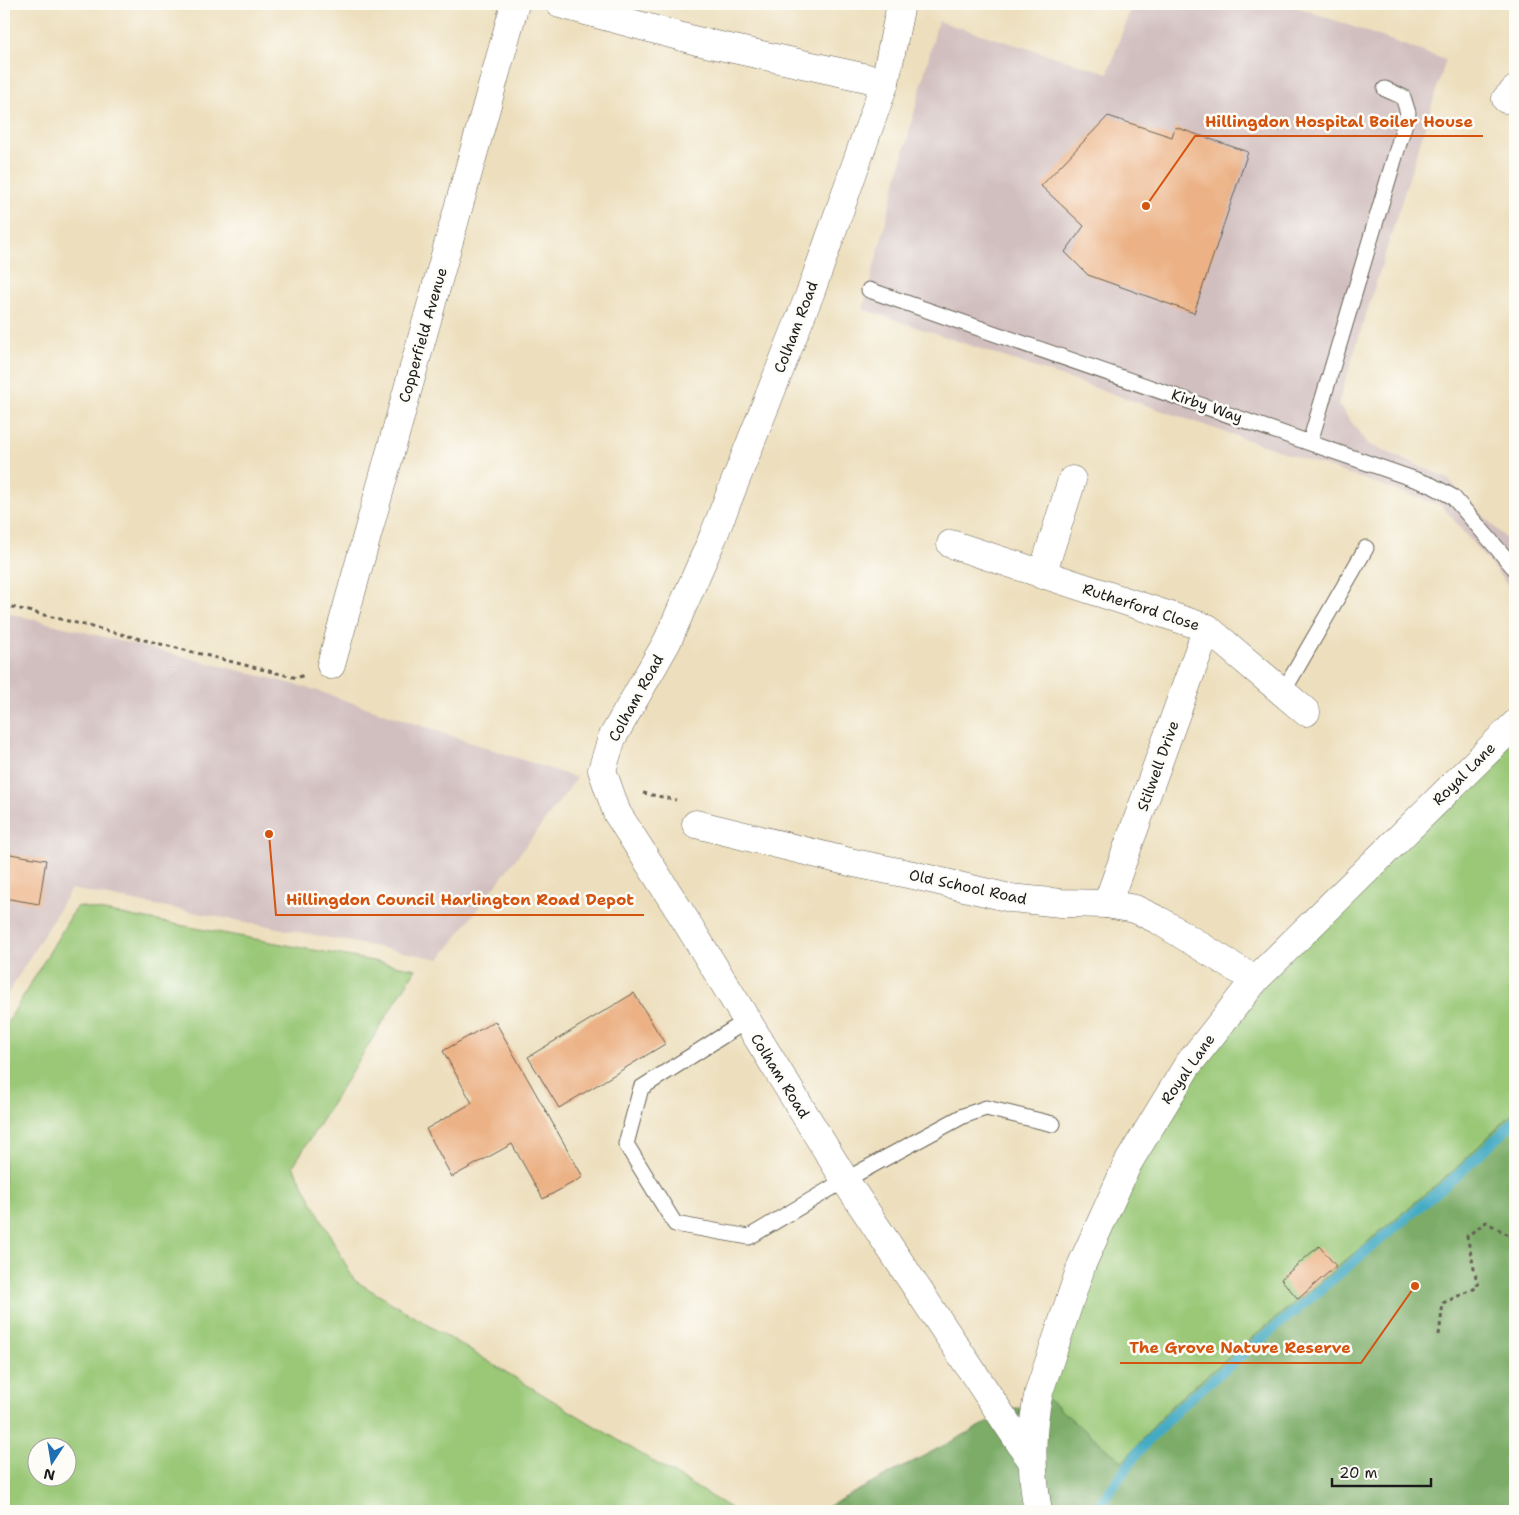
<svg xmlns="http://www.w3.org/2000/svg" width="1519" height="1515" font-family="'Shantell Sans',sans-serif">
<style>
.industrial{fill:#d1bfbf}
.green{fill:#9ac877;stroke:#5b724a;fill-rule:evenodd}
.forest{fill:#7bac68;stroke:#4c6442}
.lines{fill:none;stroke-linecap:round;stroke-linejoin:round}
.stream{stroke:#44abc4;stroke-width:10}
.building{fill:#ecb286}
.service-casing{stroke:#656054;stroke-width:17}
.minor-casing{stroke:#656054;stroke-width:29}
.tertiary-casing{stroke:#656054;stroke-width:29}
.path{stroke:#656054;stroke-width:3;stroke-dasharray:4 4;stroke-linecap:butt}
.service{stroke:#fff;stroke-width:15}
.minor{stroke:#fff;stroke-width:28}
.tertiary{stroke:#fff;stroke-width:28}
.labels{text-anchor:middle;stroke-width:5;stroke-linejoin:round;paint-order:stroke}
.street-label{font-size:15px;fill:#1c1c1c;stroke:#fdfcf7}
.leader{fill:none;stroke:#d4530e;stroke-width:2}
.callout-dot{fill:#d4530e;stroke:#fdfcf7;stroke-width:2}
.callout-label{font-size:16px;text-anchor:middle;font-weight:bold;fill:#d4530e;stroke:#fdfcf7;stroke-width:5;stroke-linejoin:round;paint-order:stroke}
</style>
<rect width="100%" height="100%" fill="#fdfcf7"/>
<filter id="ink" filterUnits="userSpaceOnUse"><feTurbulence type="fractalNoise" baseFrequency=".02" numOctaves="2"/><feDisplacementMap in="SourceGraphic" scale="10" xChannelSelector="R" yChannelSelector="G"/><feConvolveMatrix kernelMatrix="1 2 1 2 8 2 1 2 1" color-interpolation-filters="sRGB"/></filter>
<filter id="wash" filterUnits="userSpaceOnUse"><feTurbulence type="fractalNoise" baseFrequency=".0096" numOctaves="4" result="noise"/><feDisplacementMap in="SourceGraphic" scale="20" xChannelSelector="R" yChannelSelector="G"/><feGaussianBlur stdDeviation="1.12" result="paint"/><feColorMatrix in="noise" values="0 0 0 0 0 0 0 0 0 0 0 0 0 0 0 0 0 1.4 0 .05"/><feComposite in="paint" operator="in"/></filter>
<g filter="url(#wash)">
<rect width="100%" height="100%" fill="#eddfbd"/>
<g class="industrial">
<path d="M1132,4H1289L1446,60L1338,404L1368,444L1447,478L1515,548V594L1442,506L863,309L938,21L1108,73Z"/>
<path d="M4,612L309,688L577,778L440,959L71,889L4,1000Z"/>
</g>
<g class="green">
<path d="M1515,724V1511H1109L1039,1392L1082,1264L1187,1066Z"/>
<path d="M77,906L416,969L293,1166L354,1280L735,1511H4V1028ZM38,1448H68V1478H38Z"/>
</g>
<path class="forest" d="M1515,1111V1511H819L1015,1408L1035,1409L1039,1392L1123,1462L1175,1402L1454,1170Z"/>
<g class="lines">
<path class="stream" d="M1095,1511L1139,1451L1181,1406L1459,1174L1515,1121"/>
</g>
<g id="blocks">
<g class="building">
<path d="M1108,116L1172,137L1175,127L1248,152L1194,313L1088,275L1065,252L1084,226L1041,186Z"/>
<path d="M4,853L46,860L39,904L4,898Z"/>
<path d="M634,993L665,1044L559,1108L528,1057Z"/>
<path d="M495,1021L583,1177L543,1199L512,1144L452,1177L426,1129L472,1103L443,1051Z"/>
<path d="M1319,1246L1336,1266L1298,1299L1281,1279Z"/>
</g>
</g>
</g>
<g filter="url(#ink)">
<use href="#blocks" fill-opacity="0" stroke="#656054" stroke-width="1"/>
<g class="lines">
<defs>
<g id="service">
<path d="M869,290L1431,485L1453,497L1515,569"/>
<path d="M1310,442L1408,113L1403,97L1385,89"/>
<path d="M1283,692L1366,548"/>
<path d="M746,1021L641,1088L626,1144L675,1224L749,1237L845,1180L963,1116L986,1108L1053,1124"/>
</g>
<g id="minor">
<path d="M560,4L697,41L885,82"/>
<path d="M901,4L885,82L811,291L713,537L667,642L612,738L602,770L617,813L684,918L845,1180L1032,1461"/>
<path d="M1506,99L1515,90"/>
<path d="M951,544L1207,628L1306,712"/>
<path d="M1042,575L1072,480"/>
<path d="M331,665L515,4"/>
<path d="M696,824L854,863L913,875L1010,898L1061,903L1107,904L1135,909L1160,921L1255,980"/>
<path d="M1107,904L1207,628"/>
</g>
<path id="tertiary" d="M1038,1511C1031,1472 1030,1431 1039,1392L1082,1264L1128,1163L1187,1066L1255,980L1515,724"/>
</defs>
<use href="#service" class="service-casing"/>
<use href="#minor" class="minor-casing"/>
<use href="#tertiary" class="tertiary-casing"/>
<g class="path">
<path d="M4,605L297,678L304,675"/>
<path d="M643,793L676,800"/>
<path d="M1439,1335L1443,1303L1478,1287L1467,1236L1486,1222L1515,1239"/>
</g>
<use href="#service" class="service"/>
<use href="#minor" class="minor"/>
<use href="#tertiary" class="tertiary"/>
</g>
</g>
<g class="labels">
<g class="street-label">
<text transform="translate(796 327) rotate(-69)" y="5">Colham Road</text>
<text transform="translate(423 335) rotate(-74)" y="5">Copperfield Avenue</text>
<text transform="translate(1207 406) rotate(19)" y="5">Kirby Way</text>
<text transform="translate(1141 607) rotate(18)" y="5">Rutherford Close</text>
<text transform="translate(636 698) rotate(-61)" y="5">Colham Road</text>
<text transform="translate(1158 766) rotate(-70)" y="5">Stilwell Drive</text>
<text transform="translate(1464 774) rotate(-45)" y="5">Royal Lane</text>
<text transform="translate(968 887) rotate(12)" y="5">Old School Road</text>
<text transform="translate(1188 1069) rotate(-55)" y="5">Royal Lane</text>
<text transform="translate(780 1076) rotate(58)" y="5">Colham Road</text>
</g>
</g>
<path class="leader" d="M1146 206L1195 136H1483M269 834L276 915H644M1415 1286L1361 1363H1120"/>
<g class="callout-dot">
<circle cx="1146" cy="206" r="5"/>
<circle cx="269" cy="834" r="5"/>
<circle cx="1415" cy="1286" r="5"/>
</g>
<g class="callout-label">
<text x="1339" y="127">Hillingdon Hospital Boiler House</text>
<text x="460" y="905">Hillingdon Council Harlington Road Depot</text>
<text x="1240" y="1353">The Grove Nature Reserve</text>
</g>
<rect width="1519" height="1515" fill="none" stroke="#fdfcf7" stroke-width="20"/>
<g transform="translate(52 1462) rotate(192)"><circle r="24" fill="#fdfcf7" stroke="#a3a29f"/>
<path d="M0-4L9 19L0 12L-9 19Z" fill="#1f6fb2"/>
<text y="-8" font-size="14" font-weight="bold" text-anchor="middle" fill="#1c1c1c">N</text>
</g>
<path d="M1332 1478v8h99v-8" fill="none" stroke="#1c1c1c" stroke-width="2.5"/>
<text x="1339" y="1478" font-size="15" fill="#1c1c1c" stroke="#fdfcf7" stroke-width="4" paint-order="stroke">20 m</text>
</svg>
